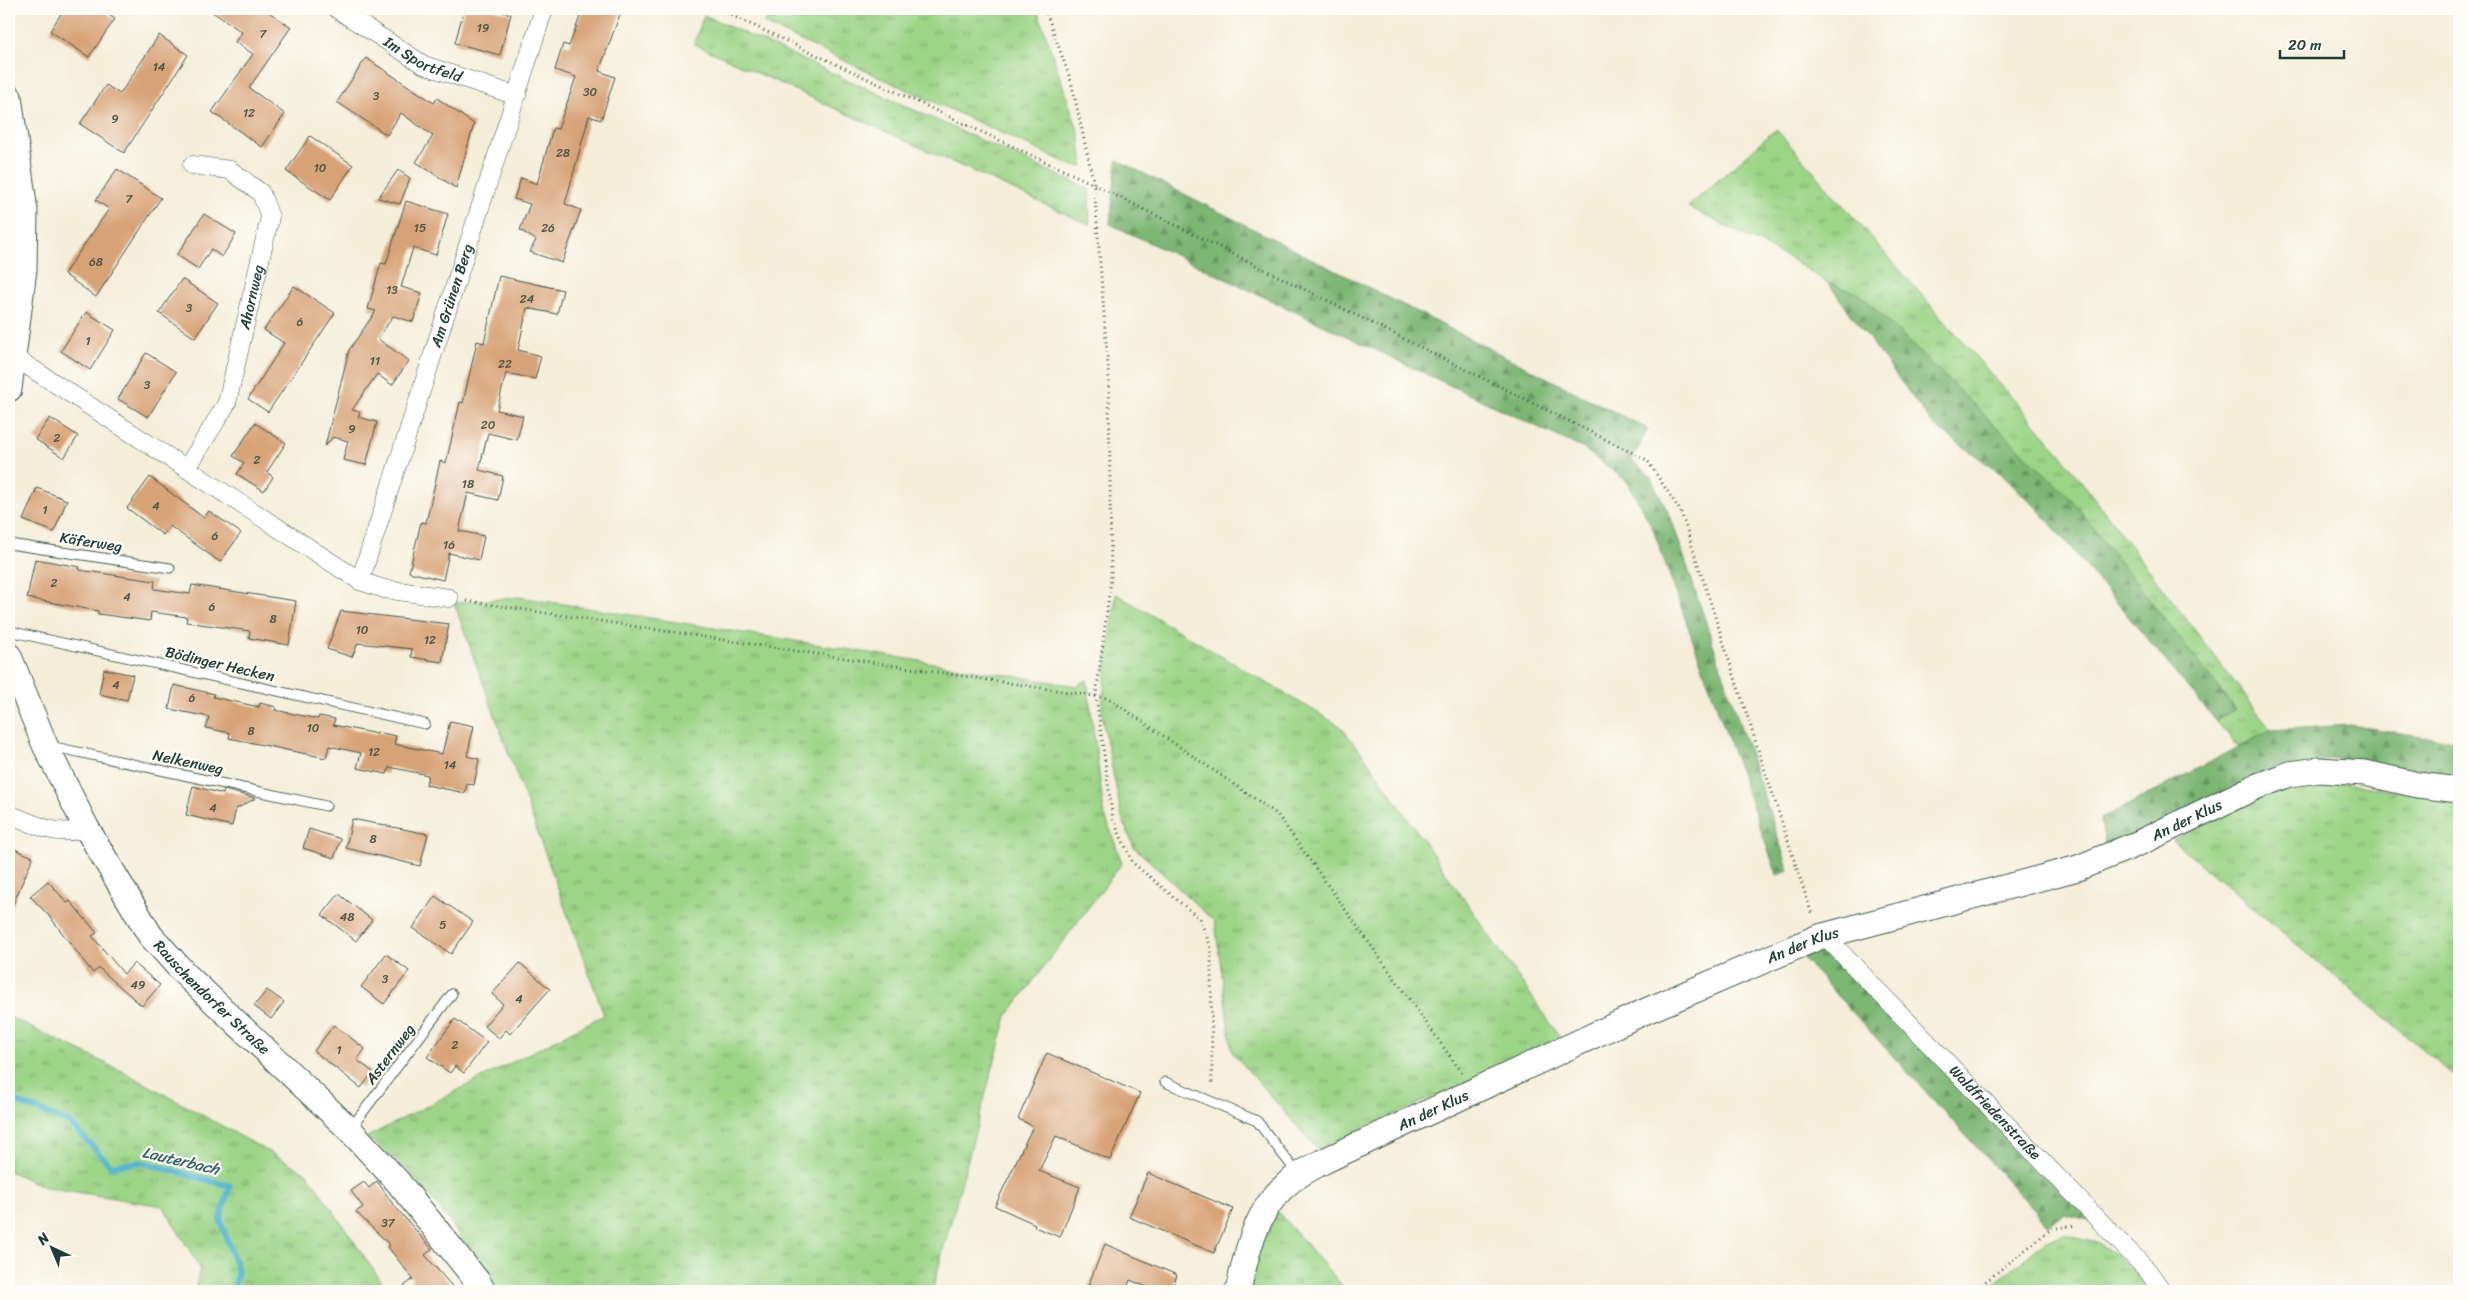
<svg xmlns="http://www.w3.org/2000/svg" width="2468" height="1300" font-family="Sriracha,sans-serif">
<style>
.grass{fill:url(#grass-tufts);stroke:#5d885d}
.forest{fill:url(#forest-firs);stroke:#4e7a54}
.lines{fill:none;stroke-linecap:round;stroke-linejoin:round}
.stream{stroke:#53b5d1;stroke-width:6}
.building{fill:#d7a276}
.lane-casing{stroke:#3f574d;stroke-width:11}
.street-casing{stroke:#3f574d;stroke-width:19}
.secondary-casing{stroke:#3f574d;stroke-width:27}
.path{stroke:#3f574d;stroke-width:3;stroke-dasharray:1 4;stroke-linecap:butt}
.lane{stroke:#fff;stroke-width:9}
.street{stroke:#fff;stroke-width:18}
.secondary{stroke:#fff;stroke-width:25}
.labels{text-anchor:middle;stroke-width:4.5;stroke-linejoin:round;paint-order:stroke}
.number-label{font-size:12px;fill:#4d5644}
.street-label{font-size:15px;fill:#1f3d34;stroke:#fdfcf7}
.water-label{font-size:16px;font-style:italic;fill:#2f6163;stroke:#fdfcf7}
</style>
<defs>
<pattern id="grass-tufts" width="24" height="20" patternUnits="userSpaceOnUse" patternTransform="scale(1.25)"><rect width="24" height="20" fill="#9bd486"/><path d="M3 7l-1-3M5 7V3M7 7l1-3M15 17l-1-3M17 17v-4M19 17l1-3" fill="none" stroke="#7ead6e"/></pattern>
<pattern id="forest-firs" width="22" height="20" patternUnits="userSpaceOnUse" patternTransform="scale(1.25)"><rect width="22" height="20" fill="#7cb673"/><path d="M5 1l3.5 6h-7zM16 11l3.5 6h-7z" fill="#65955f"/></pattern>
</defs>
<rect width="100%" height="100%" fill="#fdfcf7"/>
<filter id="ink" filterUnits="userSpaceOnUse"><feTurbulence type="fractalNoise" baseFrequency=".02" numOctaves="2"/><feDisplacementMap in="SourceGraphic" scale="10" xChannelSelector="R" yChannelSelector="G"/><feConvolveMatrix kernelMatrix="1 2 1 2 8 2 1 2 1" color-interpolation-filters="sRGB"/></filter>
<filter id="wash" filterUnits="userSpaceOnUse"><feTurbulence type="fractalNoise" baseFrequency=".0096" numOctaves="4" result="noise"/><feDisplacementMap in="SourceGraphic" scale="20" xChannelSelector="R" yChannelSelector="G"/><feGaussianBlur stdDeviation="1.12" result="paint"/><feColorMatrix in="noise" values="0 0 0 0 0 0 0 0 0 0 0 0 0 0 0 0 0 1.4 0 .05"/><feComposite in="paint" operator="in"/></filter>
<g filter="url(#wash)">
<rect width="100%" height="100%" fill="#f4edd8"/>
<g class="grass">
<path d="M771,9H1037L1079,133L1083,166H1073L764,24Z"/>
<path d="M704,15L1089,189L1090,225L694,44Z"/>
<path d="M1776,129L2056,448L2271,730L2239,747L2216,721L2235,709L1860,294L1828,283L1789,258L1688,207Z"/>
<path d="M1116,594L1340,726L1368,761L1562,1040L1317,1149L1232,1052L1215,922L1134,847L1122,818L1103,722L1102,706Z"/>
<path d="M519,597L1077,686L1087,680L1104,813L1122,863L1007,1016L932,1291H783L742,1285L714,1291H496L452,1224L410,1172L367,1137L604,1015L454,603Z"/>
<path d="M2329,782L2411,792L2459,803V1080L2172,840L2293,783Z"/>
<path d="M9,1017L128,1074L307,1173L388,1291H195L200,1268L163,1206L45,1187L9,1171Z"/>
<path d="M1278,1212L1347,1291H1248L1257,1249Z"/>
<path d="M2064,1234L2097,1242L2123,1260L2150,1291H1985L2045,1242Z"/>
</g>
<g class="forest">
<path d="M1117,160L1648,429L1632,460L1650,476L1671,518L1789,871L1777,875L1653,529L1627,481L1584,449L1110,224Z"/>
<path d="M1828,283L1860,294L2070,498L2235,709L2216,721L2039,510L2000,473L1933,425Z"/>
<path d="M2350,725L2459,742V780L2331,758L2105,845L2101,819L2271,730Z"/>
<path d="M1821,951L1841,962L2089,1220L2064,1214L2048,1225L1799,954Z"/>
</g>
<g class="lines">
<path class="stream" d="M9,1103L17,1102L70,1123L111,1166L141,1162L230,1186L220,1219L238,1271L233,1291"/>
</g>
<g id="blocks">
<g class="building">
<path d="M64,9H100L115,19L89,57L50,31Z"/>
<path d="M208,9H264L291,27L249,88L285,114L262,147L212,112L253,54L235,42L242,32Z"/>
<path d="M464,9H492L511,14L500,55L455,43Z"/>
<path d="M583,9H622L599,71L615,77L601,120L589,116L565,204L581,210L562,263L530,252L536,240L520,230L530,204L514,199L521,178L537,184L553,128L558,129L576,77L555,70L563,44L569,46Z"/>
<path d="M159,35L188,55L124,153L80,124L106,85L120,94Z"/>
<path d="M366,58L434,103L437,98L474,124L456,188L416,162L433,136L401,113L387,135L337,102Z"/>
<path d="M310,136L353,165L330,200L286,171Z"/>
<path d="M117,169L161,198L96,297L64,274L109,209L96,200Z"/>
<path d="M398,170L410,178L400,204L378,198Z"/>
<path d="M406,201L448,214L436,255L413,248L401,287L422,293L413,322L393,316L378,339L409,361L392,385L377,374L352,410L360,412L358,417L377,422L366,465L343,460L348,441L333,437L325,446L349,350L376,311L368,309L381,263L386,264Z"/>
<path d="M204,214L236,234L222,257L211,249L198,269L177,255Z"/>
<path d="M499,276L563,290L557,314L527,308L518,350L541,356L535,379L506,373L497,410L523,416L517,440L488,433L479,470L503,476L498,500L468,493L459,531L484,536L479,560L449,553L443,580L409,572L421,522L426,523L440,461L446,463L460,402L463,403L477,341L484,343Z"/>
<path d="M182,279L218,303L195,338L159,313Z"/>
<path d="M294,286L335,313L268,412L248,399L284,343L264,330Z"/>
<path d="M86,312L115,330L90,370L61,351Z"/>
<path d="M146,353L176,372L148,417L118,399Z"/>
<path d="M50,418L78,436L64,458L35,439Z"/>
<path d="M255,423L286,443L267,472L273,477L264,491L237,474L244,463L233,456Z"/>
<path d="M150,477L204,518L209,511L241,533L220,562L170,526L163,535L127,508Z"/>
<path d="M37,488L67,500L54,532L23,520Z"/>
<path d="M35,559L80,567L79,570L155,581L154,589L190,594L192,585L296,601L289,645L249,638L250,631L186,622L187,617L151,612L150,621L98,614V611L27,598Z"/>
<path d="M341,611L449,624L442,662L411,657L412,649L358,643L352,657L327,649Z"/>
<path d="M104,669L133,675L127,700L99,694Z"/>
<path d="M174,685L214,694L213,697L259,707L260,703L276,707L275,710L318,719L319,716L335,719L333,725L377,734V732L396,736L394,744L442,754L450,721L474,726L467,756L479,759L474,785L467,784L465,793L426,785L428,775L389,767L387,774L357,768L361,753L329,746L326,758L229,738L230,733L206,728L209,717L169,709Z"/>
<path d="M193,786L223,794L224,790L256,798L236,809L232,826L186,815Z"/>
<path d="M352,819L428,834L420,866L346,848Z"/>
<path d="M309,829L341,839L334,858L303,848Z"/>
<path d="M9,847L33,857L9,914Z"/>
<path d="M48,881L67,903L70,901L97,933L92,936L124,974L134,963L160,985L142,1006L99,968L93,973L50,917L30,896Z"/>
<path d="M339,894L372,920L356,941L322,915Z"/>
<path d="M435,896L473,922L451,954L413,928Z"/>
<path d="M386,954L409,971L384,1004L361,987Z"/>
<path d="M520,963L550,989L510,1034L506,1030L499,1038L484,1026L503,1004L492,994Z"/>
<path d="M267,990L284,1002L271,1019L254,1006Z"/>
<path d="M455,1019L487,1042L464,1073L455,1066L450,1073L427,1057Z"/>
<path d="M334,1025L365,1049L357,1060L373,1072L361,1088L314,1051Z"/>
<path d="M1047,1053L1140,1093L1110,1160L1056,1136L1039,1171L1080,1187L1060,1237L1034,1227L1035,1224L995,1206L1033,1126L1018,1119Z"/>
<path d="M1148,1173L1233,1209L1214,1253L1129,1217Z"/>
<path d="M377,1181L392,1203L432,1249L425,1255L456,1291H398L413,1279L388,1247L390,1245L356,1212L363,1207L351,1191L364,1182L369,1188Z"/>
<path d="M1105,1244L1177,1275L1171,1291H1157L1130,1280L1126,1291H1086Z"/>
</g>
</g>
</g>
<g filter="url(#ink)">
<use href="#blocks" fill-opacity="0" stroke="#3f574d" stroke-width="1"/>
<g class="lines">
<defs>
<g id="lane">
<path d="M9,544L170,568"/>
<path d="M9,631L425,724"/>
<path d="M50,746L326,806"/>
<path d="M1165,1082L1257,1121L1297,1173"/>
<path d="M351,1128L452,994"/>
</g>
<g id="street">
<path id="s1" d="M337,9L424,65L517,96"/>
<path id="s2" d="M14,357L360,581L544,9"/>
<path id="s3" d="M187,468L227,403L270,217L261,193L230,170L192,165"/>
<path d="M360,581L384,589L449,598"/>
<path d="M9,814C34,824 59,839 86,827"/>
<path id="s4" d="M1825,936L2148,1271L2162,1291"/>
</g>
<g id="secondary">
<path d="M9,97L25,211L24,269L9,389"/>
<path id="s5" d="M9,656L45,745L86,827L150,935L185,974L350,1130L398,1182L478,1282L483,1291"/>
<path id="s6" d="M1238,1291C1246,1254 1256,1210 1287,1184C1298,1174 1313,1167 1326,1160L1646,1011L1819,937L2078,868L2139,843L2255,787L2290,774L2319,770L2365,773L2418,785L2459,790"/>
</g>
</defs>
<use href="#lane" class="lane-casing"/>
<use href="#street" class="street-casing"/>
<use href="#secondary" class="secondary-casing"/>
<g class="path">
<path d="M718,9L1089,182L1647,460L1681,512L1812,915"/>
<path d="M1045,9L1071,81L1094,184L1109,380L1111,579L1096,696L1113,820L1133,863L1200,919L1211,948L1212,1086"/>
<path d="M467,601L1108,698L1277,814L1462,1073"/>
<path d="M1974,1291L2051,1229L2076,1225"/>
</g>
<use href="#lane" class="lane"/>
<use href="#street" class="street"/>
<use href="#secondary" class="secondary"/>
</g>
</g>
<g class="labels">
<g class="number-label">
<text x="483" y="32">19</text>
<text x="263" y="38">7</text>
<text x="159" y="71">14</text>
<text x="590" y="96">30</text>
<text x="376" y="100">3</text>
<text x="249" y="117">12</text>
<text x="115" y="123">9</text>
<text x="563" y="157">28</text>
<text x="320" y="172">10</text>
<text x="129" y="203">7</text>
<text x="420" y="232">15</text>
<text x="548" y="232">26</text>
<text x="96" y="266">68</text>
<text x="392" y="294">13</text>
<text x="527" y="303">24</text>
<text x="189" y="312">3</text>
<text x="300" y="326">6</text>
<text x="88" y="345">1</text>
<text x="375" y="365">11</text>
<text x="505" y="368">22</text>
<text x="147" y="389">3</text>
<text x="488" y="429">20</text>
<text x="352" y="433">9</text>
<text x="57" y="442">2</text>
<text x="257" y="464">2</text>
<text x="468" y="488">18</text>
<text x="156" y="510">4</text>
<text x="45" y="514">1</text>
<text x="215" y="540">6</text>
<text x="449" y="549">16</text>
<text x="54" y="587">2</text>
<text x="127" y="601">4</text>
<text x="212" y="611">6</text>
<text x="273" y="623">8</text>
<text x="362" y="634">10</text>
<text x="430" y="644">12</text>
<text x="116" y="689">4</text>
<text x="192" y="702">6</text>
<text x="313" y="732">10</text>
<text x="251" y="735">8</text>
<text x="374" y="756">12</text>
<text x="450" y="769">14</text>
<text x="213" y="812">4</text>
<text x="373" y="843">8</text>
<text x="347" y="921">48</text>
<text x="443" y="929">5</text>
<text x="385" y="983">3</text>
<text x="138" y="989">49</text>
<text x="519" y="1003">4</text>
<text x="455" y="1049">2</text>
<text x="339" y="1054">1</text>
<text x="388" y="1227">37</text>
</g>
<g class="street-label">
<text dy="5" stroke="none"><textPath href="#s1" startOffset="100">Im Sportfeld</textPath></text>
<text dy="5" stroke="none"><textPath href="#s2" startOffset="712">Am Grünen Berg</textPath></text>
<text dy="5" stroke="none"><textPath href="#s3" startOffset="185">Ahornweg</textPath></text>
<text transform="translate(91 542) rotate(9)" y="5">Käferweg</text>
<text transform="translate(220 664) rotate(13)" y="5">Bödinger Hecken</text>
<text transform="translate(188 762) rotate(12)" y="5">Nelkenweg</text>
<text dy="5" stroke="none"><textPath href="#s6" startOffset="1094">An der Klus</textPath></text>
<text dy="5" stroke="none"><textPath href="#s6" startOffset="689">An der Klus</textPath></text>
<text dy="5" stroke="none"><textPath href="#s5" startOffset="401">Rauschendorfer Straße</textPath></text>
<text transform="translate(390 1054) rotate(-53)" y="5">Asternweg</text>
<text dy="5" stroke="none"><textPath href="#s6" startOffset="284">An der Klus</textPath></text>
<text dy="5" stroke="none"><textPath href="#s4" startOffset="245">Waldfriedenstraße</textPath></text>
</g>
<g class="water-label">
<text transform="translate(181 1160) rotate(13)" y="6">Lauterbach</text>
</g>
</g>
<rect width="2468" height="1300" fill="none" stroke="#fdfcf7" stroke-width="30"/>
<g transform="translate(52 1248) rotate(316)" stroke="#fdfcf7" stroke-width="4" paint-order="stroke">
<path d="M0-4L9 19L0 12L-9 19Z" fill="#1f3d34"/>
<text y="-8" font-size="14" font-weight="bold" text-anchor="middle" fill="#1f3d34">N</text>
</g>
<path d="M2280 50v8h64v-8" fill="none" stroke="#1f3d34" stroke-width="2.5"/>
<text x="2288" y="50" font-size="15" fill="#1f3d34" stroke="#fdfcf7" stroke-width="4" paint-order="stroke">20 m</text>
</svg>
